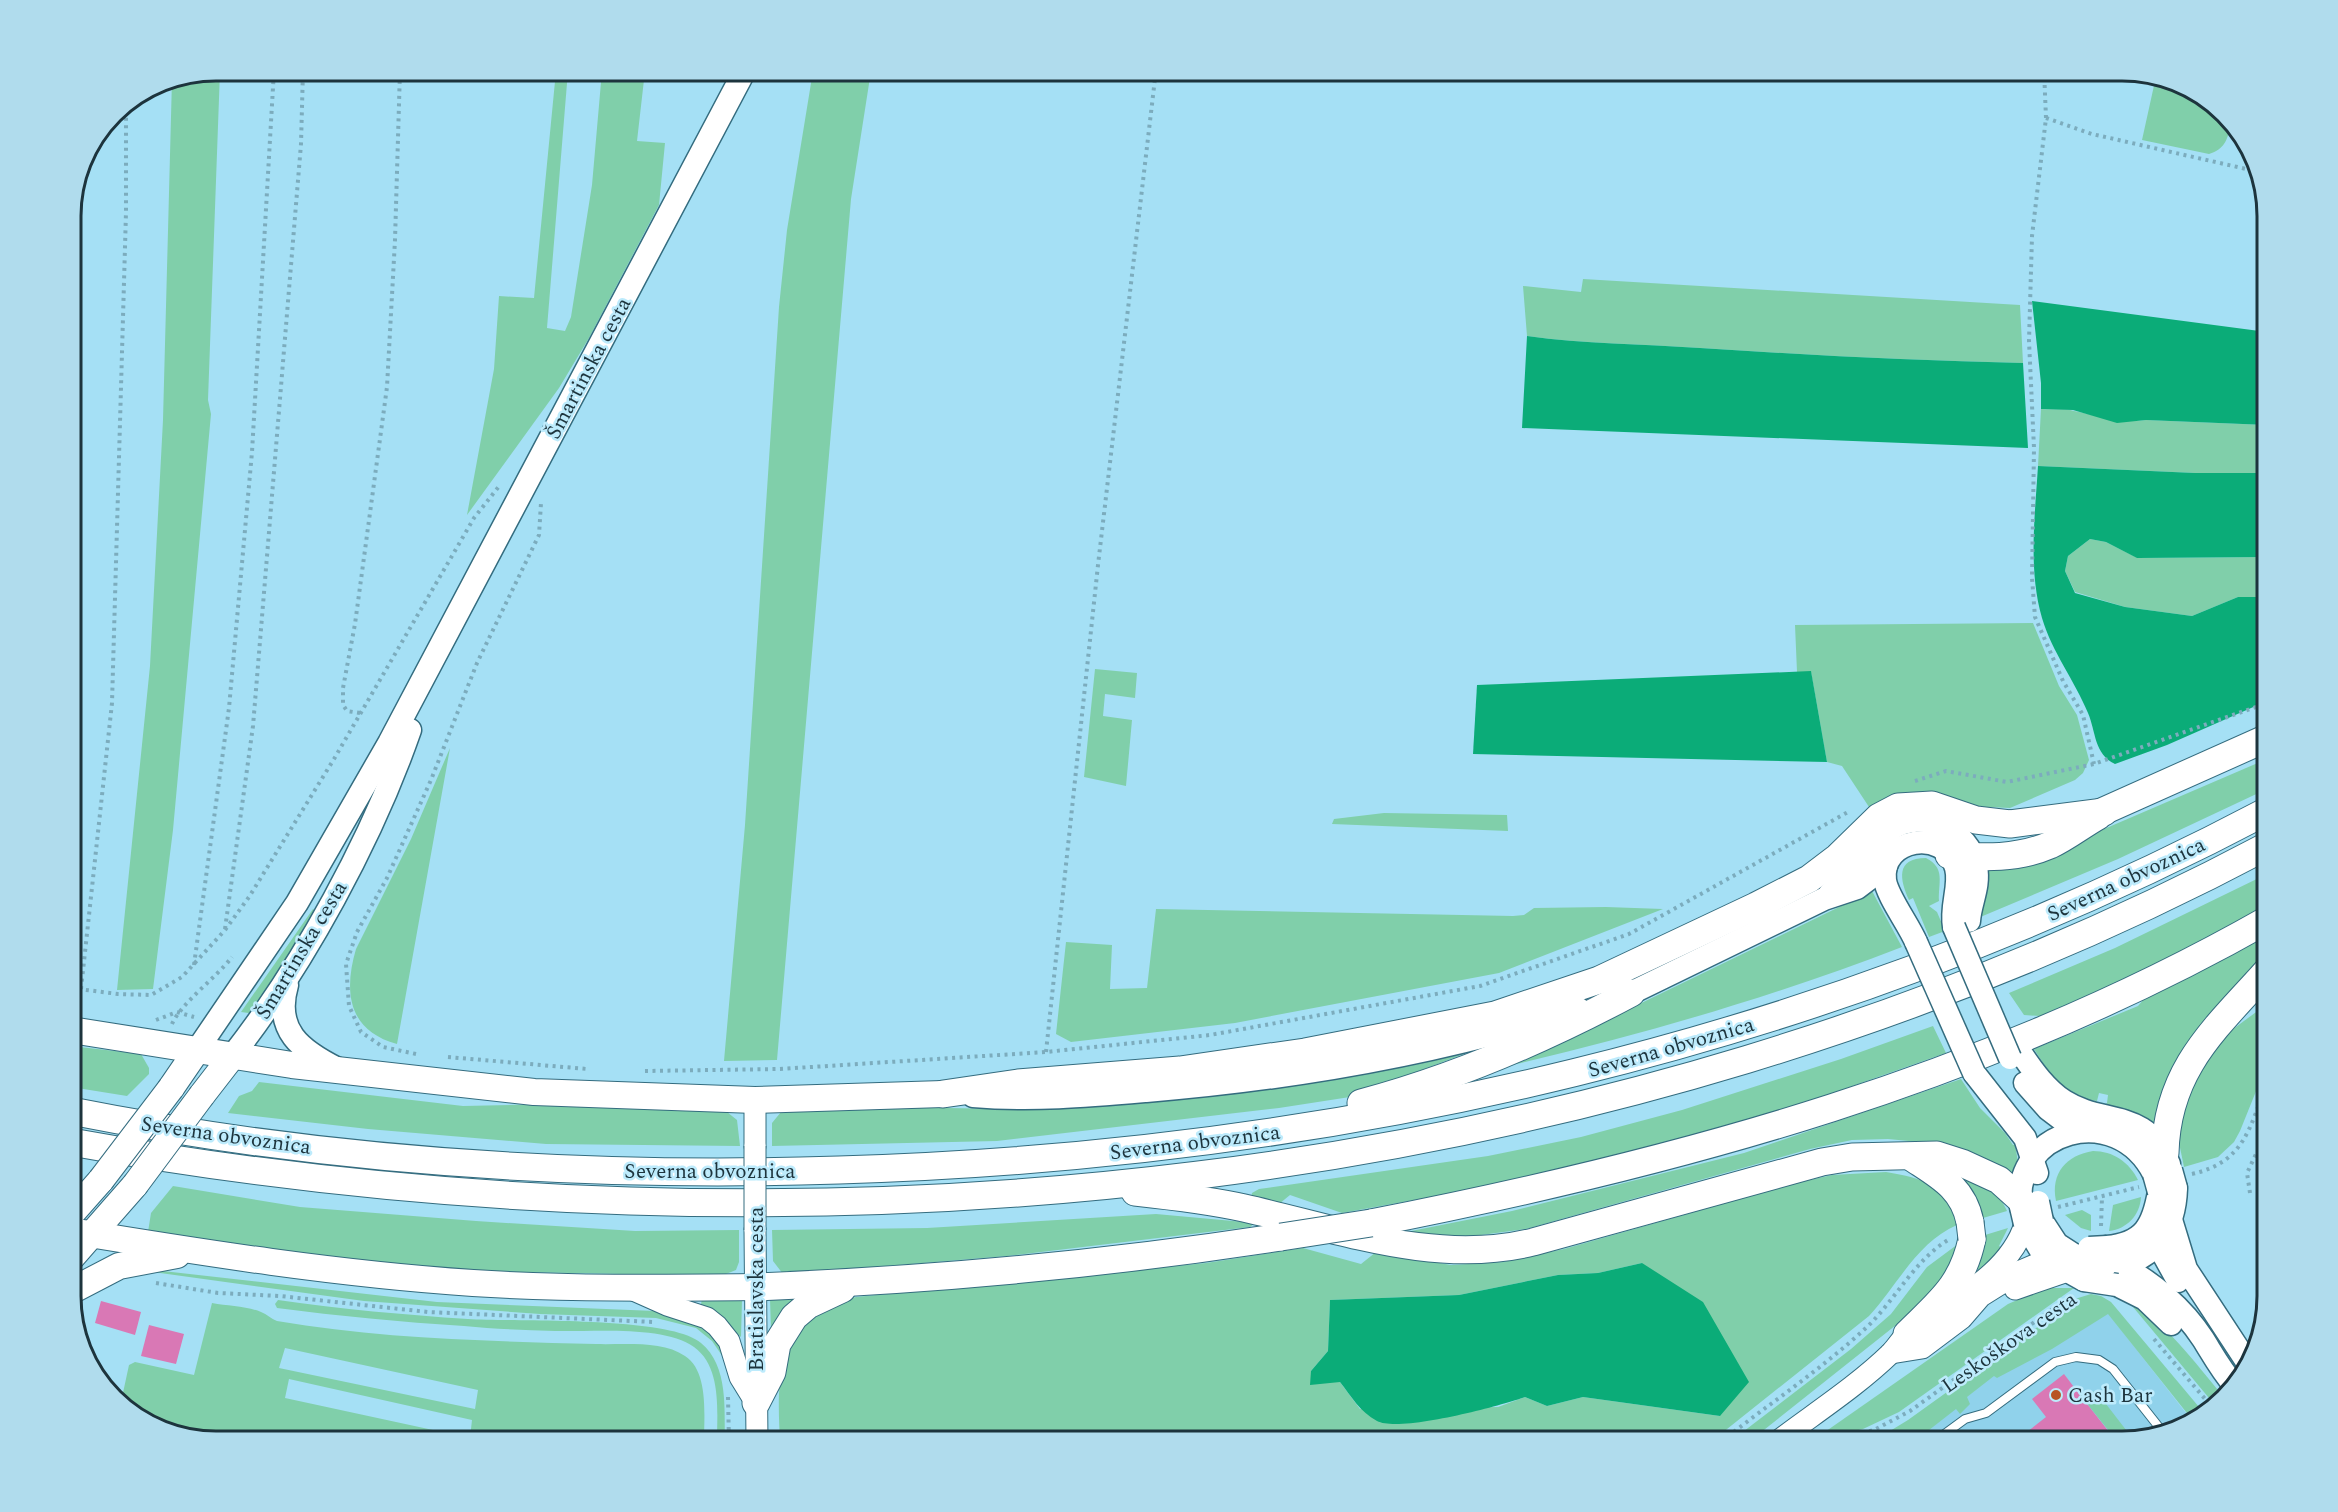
<svg xmlns="http://www.w3.org/2000/svg" width="2338" height="1512" font-family="Spectral,serif">
<style>
.built{fill:#90d2eb}
.green{fill:#80cfaa;fill-rule:evenodd}
.forest{fill:#0bac78}
.building{fill:#d978b5}
.lines{fill:none;stroke-linecap:round;stroke-linejoin:round}
.service-casing{stroke:#346c7f;stroke-width:10}
.tertiary-casing{stroke:#346c7f;stroke-width:23}
.secondary-casing{stroke:#346c7f;stroke-width:25}
.primary-casing{stroke:#346c7f;stroke-width:28}
.trunk-casing{stroke:#346c7f;stroke-width:29}
.path{stroke:#7cacbd;stroke-width:4;stroke-dasharray:3 4.5;stroke-linecap:butt}
.service{stroke:#fff;stroke-width:8}
.tertiary{stroke:#fff;stroke-width:21}
.secondary{stroke:#fff;stroke-width:22}
.primary{stroke:#fff;stroke-width:26}
.trunk{stroke:#fff;stroke-width:27}
.tertiary-bridge-casing{stroke:#346c7f;stroke-width:23;stroke-linecap:butt}
.secondary-bridge-casing{stroke:#346c7f;stroke-width:25;stroke-linecap:butt}
.primary-bridge-casing{stroke:#346c7f;stroke-width:28;stroke-linecap:butt}
.trunk-bridge-casing{stroke:#346c7f;stroke-width:29;stroke-linecap:butt}
.tertiary-bridge{stroke:#fff;stroke-width:21}
.secondary-bridge{stroke:#fff;stroke-width:22}
.primary-bridge{stroke:#fff;stroke-width:26}
.trunk-bridge{stroke:#fff;stroke-width:27}
.poi-dot{fill:#b85324;stroke:#bdebfc;stroke-width:2}
.labels{text-anchor:middle;stroke-width:5;stroke-linejoin:round;paint-order:stroke}
.street-label{font-size:21px;fill:#1d343d;stroke:#bdebfc}
.poi-label{font-size:21px;fill:#1d343d;stroke:#bdebfc;text-anchor:start}
.rim{fill:none;stroke:#1d343d;stroke-width:3}
</style>
<rect width="100%" height="100%" fill="#a5e0f5"/>
<path class="built" d="M2097,1299L2193,1422L2122,1441H1910L2089,1301Z"/>
<g class="green">
<path d="M220,71L208,400L211,414L173,830L153,989L117,990L150,666L163,420L172,79Z"/>
<path d="M556,71H568L547,328L565,331L571,317L592,185L602,71H645L637,141L665,143L659,205L589,338L559,388L467,515L494,369L499,296L534,298Z"/>
<path d="M813,71H871L851,199L777,1060L724,1061L745,825L779,307L787,230Z"/>
<path d="M2155,81L2203,95L2231,125C2227,140 2225,149 2209,154L2142,140Z"/>
<path d="M1583,279L2020,305L2023,363C1915,361 1807,355 1700,348C1642,344 1584,344 1527,336L1523,286L1581,292Z"/>
<path d="M2041,409C2051,410 2064,408 2074,411C2100,416 2119,424 2146,420L2267,425V473H2195L2038,466Z"/>
<path d="M2090,539L2106,542L2138,558L2267,557V597H2238L2192,616L2125,607L2075,592L2065,571L2068,556Z"/>
<path d="M2033,623L2059,686L2077,715L2089,760L2083,773L2075,780L2010,808L1965,806L1871,810L1842,766L1827,762L1811,672H1797L1795,625Z"/>
<path d="M1095,669L1137,673L1135,698L1105,694L1103,716L1132,720L1126,786L1084,777Z"/>
<path d="M450,748L397,1044C349,1031 343,993 356,949L411,839Z"/>
<path d="M2267,759V789L2118,859L1978,918L1989,878H1986L1985,868L2053,851Z"/>
<path d="M1384,813L1507,815L1508,831L1332,824L1334,819Z"/>
<path d="M1926,858C1946,868 1938,883 1939,901L1929,906L1937,912L1945,931L1929,937L1913,898L1909,900C1900,880 1895,858 1926,858Z"/>
<path d="M2267,874V907L2204,942L2041,1018L2040,1016L2024,1015L2009,993L2115,948Z"/>
<path d="M1872,891L1902,947C1775,996 1645,1034 1512,1065L1511,1062L1594,1026Z"/>
<path d="M1606,907L1663,909L1499,973L1235,1023L1071,1042L1056,1034L1066,942L1112,945L1110,989L1147,988L1156,909L1513,916L1524,915L1534,908Z"/>
<path d="M313,909L317,912L257,1014L241,1012Z"/>
<path d="M2267,935V958L2156,1128L2103,1106L2107,1103L2108,1095L2099,1093L2097,1101C2066,1099 2049,1073 2034,1049L2138,1006L2144,999Z"/>
<path d="M2267,1004V1064L2240,1131L2234,1142L2218,1157L2184,1167L2178,1138L2187,1091L2225,1035Z"/>
<path d="M1933,1026L1946,1053L1753,1121L1530,1179L1342,1213L1290,1195L1279,1204L1251,1198L1252,1193L1259,1189L1488,1156L1581,1137L1682,1110L1841,1059Z"/>
<path d="M71,1046L141,1054L149,1068V1074L127,1096L71,1087Z"/>
<path d="M1464,1050V1054L1350,1097L1279,1108L997,1141L772,1146V1123L781,1112C870,1102 961,1111 1051,1108Z"/>
<path d="M1961,1079L1980,1108L2005,1133L2013,1145L2015,1144L2018,1162L2014,1175L2009,1173V1170L1988,1161L1929,1143L1888,1139L1852,1140L1810,1149L1526,1229L1466,1237L1401,1233L1512,1211L1744,1153Z"/>
<path d="M259,1082L463,1106L549,1104L727,1112L737,1120L740,1146L546,1144L368,1129L228,1113L239,1096L252,1091Z"/>
<path d="M2093,1151C2113,1151 2129,1162 2138,1180L2056,1201C2050,1173 2067,1155 2093,1151Z"/>
<path d="M1886,1172C1924,1178 1946,1186 1957,1225C1917,1242 1897,1286 1869,1316L1712,1441H780C778,1401 774,1341 813,1315C825,1306 842,1301 856,1297L1206,1263L1303,1248L1361,1264L1376,1252L1451,1265L1503,1262L1564,1249L1796,1183L1832,1175ZM1642,1263L1720,1416L1583,1397L1547,1406L1525,1397L1498,1407L1360,1409L1340,1382L1311,1371L1328,1351L1330,1300L1459,1295L1558,1275L1598,1273Z"/>
<path d="M1964,1178C1983,1186 1999,1191 2007,1211L1983,1218L1975,1196Z"/>
<path d="M173,1186L300,1207L476,1221L635,1231L739,1230V1262L736,1270L721,1276L477,1271L337,1262L148,1232L151,1213Z"/>
<path d="M2141,1197C2140,1215 2127,1229 2109,1231L2113,1205Z"/>
<path d="M2082,1210L2091,1215V1231L2081,1228L2065,1215Z"/>
<path d="M1156,1214L1255,1223L1250,1227L1007,1256L791,1274H783L773,1261L772,1230L927,1228Z"/>
<path d="M2008,1228L1999,1246L2002,1248L1977,1273L1981,1251L1984,1250L1985,1235Z"/>
<path d="M1958,1244L1955,1258L1925,1302L1750,1441H1731L1851,1349L1891,1314L1927,1267Z"/>
<path d="M154,1270L437,1302L655,1311L704,1326L722,1347L723,1357L712,1341L696,1328L656,1318L540,1314L364,1301L153,1272Z"/>
<path d="M2045,1288H2074L1899,1412L1863,1429L1812,1441L2008,1304Z"/>
<path d="M2091,1294L2101,1296L2111,1302L2204,1413L2194,1422L2108,1314L2052,1349L1997,1378L1994,1376L1967,1397L1970,1404L1960,1414L1956,1409L1915,1441H1858L1890,1431L1908,1420L2078,1298Z"/>
<path d="M797,1296L771,1330L770,1299Z"/>
<path d="M702,1299L742,1300L741,1337L715,1312L701,1304Z"/>
<path d="M278,1300C341,1309 405,1315 468,1319C516,1322 670,1316 701,1343C729,1366 724,1410 725,1441H717C717,1412 722,1367 694,1347C664,1325 592,1332 555,1331C525,1330 494,1329 464,1326C401,1322 339,1316 277,1308L275,1304Z"/>
<path d="M2128,1301C2166,1322 2195,1363 2223,1396L2214,1404Z"/>
<path d="M212,1303C228,1306 247,1306 261,1312C267,1314 271,1319 277,1321C381,1339 490,1341 596,1344C623,1345 662,1340 685,1356C709,1371 704,1417 704,1441H236L228,1439L224,1441L135,1417L121,1402L129,1365L135,1362L194,1375ZM285,1348L478,1390L475,1409L279,1368ZM289,1379L472,1420L470,1438L285,1398Z"/>
<path d="M2096,1391L2133,1439L2117,1441L2080,1395Z"/>
</g>
<g class="forest">
<path d="M2032,301L2267,332V425L2146,420L2117,423L2073,410L2041,409V383Z"/>
<path d="M1527,336C1584,344 1642,344 1700,348C1807,355 1915,361 2023,363L2028,448L1522,428Z"/>
<path d="M2038,466L2195,473H2267V557L2137,558L2106,542L2090,539L2068,556L2065,571L2075,593L2125,607L2192,616L2238,597H2267V701L2167,745L2115,764C2094,754 2096,732 2088,713C2075,681 2052,652 2042,618C2028,570 2035,515 2038,466Z"/>
<path d="M1811,671L1827,762L1473,754L1477,685Z"/>
<path d="M1642,1263L1703,1302L1749,1382L1720,1416L1583,1397L1547,1406L1525,1397C1500,1406 1400,1433 1377,1421C1360,1412 1351,1396 1340,1382L1310,1385L1311,1371L1328,1351L1330,1300L1459,1295L1558,1275L1598,1273Z"/>
</g>
<g class="building">
<path d="M101,1301L141,1312L135,1335L95,1323Z"/>
<path d="M149,1325L184,1334L176,1364L141,1356Z"/>
<path d="M2064,1374L2080,1395L2117,1442H2014L2046,1417L2032,1399Z"/>
</g>
<g class="lines">
<defs>
<path id="service" d="M1935,1441L1965,1419L1986,1413L2055,1362L2076,1357L2099,1360L2113,1369L2162,1431"/>
<g id="tertiary">
<path d="M755,1100V1146"/>
<path d="M755,1230L757,1441"/>
<path d="M631,1289L667,1305L707,1318L717,1326L729,1341L740,1377L756,1403"/>
<path d="M2015,1289L2079,1267"/>
<path d="M1891,1353L1922,1348L1962,1318L1981,1296L2021,1271L2060,1254"/>
<path d="M1778,1441C1815,1413 1857,1386 1891,1353C1897,1347 1902,1338 1909,1332C1949,1302 2009,1276 2025,1224"/>
</g>
<g id="secondary">
<path d="M1830,893C1842,882 1855,870 1866,858C1874,849 1880,837 1890,830C1922,807 1970,830 1976,867C1980,887 1970,903 1969,921"/>
<path d="M1916,942C1909,925 1887,896 1885,880C1880,838 1945,827 1956,868C1961,886 1950,906 1954,927"/>
<path d="M287,985C274,1030 300,1050 338,1069"/>
<path d="M1616,998L1631,993L1824,899L1857,888L1886,866"/>
<path d="M197,1050L297,903L389,743L745,70"/>
<path d="M2021,1053C2033,1071 2046,1089 2064,1101C2103,1126 2146,1107 2169,1164"/>
<path d="M233,1055C304,964 372,839 410,730"/>
<path d="M1974,1073L2025,1138L2037,1173"/>
<path d="M2025,1083L2048,1109L2077,1131"/>
<path d="M973,1096C1031,1101 1088,1096 1146,1091C1292,1079 1439,1054 1579,1009"/>
<path d="M2021,1207C2011,1131 2116,1099 2154,1174"/>
<path d="M2042,1221L2057,1244L2088,1264"/>
<path d="M2152,1222L2157,1243L2178,1281"/>
<path d="M2172,1223L2186,1269L2247,1362"/>
<path d="M2025,1224L2046,1259L2084,1280"/>
<path d="M2107,1247C2144,1243 2153,1226 2159,1192"/>
<path d="M2111,1265C2155,1264 2175,1227 2176,1188"/>
<path d="M2120,1265C2152,1282 2183,1308 2203,1339C2213,1355 2221,1370 2234,1385"/>
<path d="M2117,1285L2145,1299L2171,1324"/>
</g>
<g id="primary">
<path d="M71,1030L292,1065L534,1092L755,1100L943,1094"/>
<path d="M171,1088L197,1050"/>
<path d="M202,1095L233,1055"/>
<path d="M71,1214L101,1180"/>
<path d="M71,1231C204,1253 338,1274 473,1283C567,1289 661,1288 755,1287"/>
<path d="M71,1258L135,1185"/>
<path d="M71,1291L119,1266L177,1255"/>
</g>
<g id="trunk">
<path d="M2088,818L2267,738"/>
<path d="M1949,855C1983,858 2018,859 2050,845C2067,837 2082,825 2098,816"/>
<path d="M943,1094L1018,1083L1180,1070L1305,1052L1495,1015L1599,980L1756,906L1809,879L1838,857L1879,817L1898,807L1932,805L1976,820L2010,824L2104,812"/>
<path d="M1361,1103C1455,1078 1545,1039 1631,993"/>
<path d="M71,1111C323,1161 582,1178 839,1170C1339,1155 1824,1045 2267,811"/>
<path d="M71,1142C803,1274 1604,1198 2267,846"/>
<path d="M2165,1153C2167,1069 2215,1029 2267,971"/>
<path d="M1911,1157C1938,1175 1963,1187 1970,1222"/>
<path d="M1135,1192C1172,1196 1208,1200 1244,1208C1339,1229 1436,1266 1533,1242L1822,1162L1852,1157L1937,1155L1962,1163L1999,1180L2020,1199"/>
<path d="M1371,1223C1683,1162 1989,1078 2267,920"/>
<path d="M755,1287C932,1280 1107,1264 1281,1237"/>
<path d="M1907,1334C1939,1302 1962,1286 1972,1239"/>
<path d="M756,1403L772,1372L777,1344L794,1317L808,1305L842,1289"/>
</g>
</defs>
<use href="#service" class="service-casing"/>
<use href="#tertiary" class="tertiary-casing"/>
<use href="#secondary" class="secondary-casing"/>
<use href="#primary" class="primary-casing"/>
<use href="#trunk" class="trunk-casing"/>
<g class="path">
<path d="M2044,70L2046,118L2032,236L2029,341L2034,448L2032,578L2035,617L2063,681L2083,715L2094,764"/>
<path d="M2046,118L2092,134L2255,171"/>
<path d="M360,713L347,711L343,705V688L355,624L387,387L395,240L400,70"/>
<path d="M1915,781L1946,771L2007,782L2094,764L2267,703"/>
<path d="M225,929L253,726L301,144L303,70"/>
<path d="M194,965L229,708L252,452L274,70"/>
<path d="M71,988L118,994L151,995L182,977L225,930L249,897L334,759L474,518L500,485"/>
<path d="M81,989L112,703L126,212V105"/>
<path d="M156,1020L177,1012L194,1017"/>
<path d="M172,1024C182,1002 216,978 232,957"/>
<path d="M1046,1052L1098,565L1156,70"/>
<path d="M416,1054L383,1047L361,1032L349,1006L346,964L357,932L387,878L431,780L477,663L539,535L541,503"/>
<path d="M448,1057L587,1069"/>
<path d="M645,1071L780,1069L1046,1052L1210,1035L1480,986L1629,934L1848,812"/>
<path d="M2192,1174C2245,1162 2250,1127 2267,1082"/>
<path d="M2250,1193L2247,1173L2267,1131"/>
<path d="M2058,1207L2139,1187"/>
<path d="M2101,1226L2102,1197"/>
<path d="M156,1283L218,1293L280,1296L428,1312L654,1322"/>
<path d="M2154,1339L2211,1406"/>
<path d="M728,1397L729,1441"/>
<path d="M1722,1441C1769,1404 1823,1368 1867,1327C1896,1299 1914,1261 1948,1240"/>
<path d="M1833,1441L1874,1430L1910,1411L2071,1296"/>
</g>
<use href="#service" class="service"/>
<use href="#tertiary" class="tertiary"/>
<use href="#secondary" class="secondary"/>
<use href="#primary" class="primary"/>
<use href="#trunk" class="trunk"/>
<defs>
<path id="tertiary-bridge" d="M755,1146V1230"/>
<g id="secondary-bridge">
<path d="M1954,927L2010,1058"/>
<path d="M1916,942L1974,1073"/>
<path d="M2171,1170L2176,1188"/>
<path d="M2154,1174L2159,1192"/>
<path d="M2038,1202L2042,1221"/>
<path d="M2021,1207L2025,1224"/>
<path d="M2089,1248L2107,1247"/>
<path d="M2088,1264L2106,1265"/>
<path d="M2084,1280L2117,1285"/>
</g>
<g id="primary-bridge">
<path d="M101,1180L171,1088"/>
<path d="M135,1185L202,1095"/>
</g>
<g id="trunk-bridge">
<path d="M1970,1222L1972,1239"/>
<path d="M1281,1237L1371,1223"/>
</g>
</defs>
<use href="#tertiary-bridge" class="tertiary-bridge-casing"/>
<use href="#secondary-bridge" class="secondary-bridge-casing"/>
<use href="#primary-bridge" class="primary-bridge-casing"/>
<use href="#trunk-bridge" class="trunk-bridge-casing"/>
<use href="#tertiary-bridge" class="tertiary-bridge"/>
<use href="#secondary-bridge" class="secondary-bridge"/>
<use href="#primary-bridge" class="primary-bridge"/>
<use href="#trunk-bridge" class="trunk-bridge"/>
</g>
<circle class="poi-dot" cx="2056" cy="1395" r="6"/>
<g class="labels">
<g class="street-label">
<text transform="translate(588 368) rotate(-62)" y="7">Šmartinska cesta</text>
<text transform="translate(2126 879) rotate(-25)" y="7">Severna obvoznica</text>
<text transform="translate(301 950) rotate(-59)" y="7">Šmartinska cesta</text>
<text transform="translate(1671 1047) rotate(-16)" y="7">Severna obvoznica</text>
<text transform="translate(226 1135) rotate(8)" y="7">Severna obvoznica</text>
<text transform="translate(1195 1142) rotate(-7)" y="7">Severna obvoznica</text>
<text x="710" y="1178">Severna obvoznica</text>
<text transform="translate(756 1289) rotate(-90)" y="7">Bratislavska cesta</text>
<text transform="translate(2009 1342) rotate(-35)" y="7">Leskoškova cesta</text>
</g>
<g class="poi-label">
<text x="2068" y="1402">Cash Bar</text>
</g>
</g>
<path d="M0 0H2338V1512H0ZM216 81H2122A135 135 0 0 1 2257 216V1296A135 135 0 0 1 2122 1431H216A135 135 0 0 1 81 1296V216A135 135 0 0 1 216 81Z" fill="#b0dced" fill-rule="evenodd"/>
<path class="rim" d="M216 81H2122A135 135 0 0 1 2257 216V1296A135 135 0 0 1 2122 1431H216A135 135 0 0 1 81 1296V216A135 135 0 0 1 216 81Z"/>
</svg>
